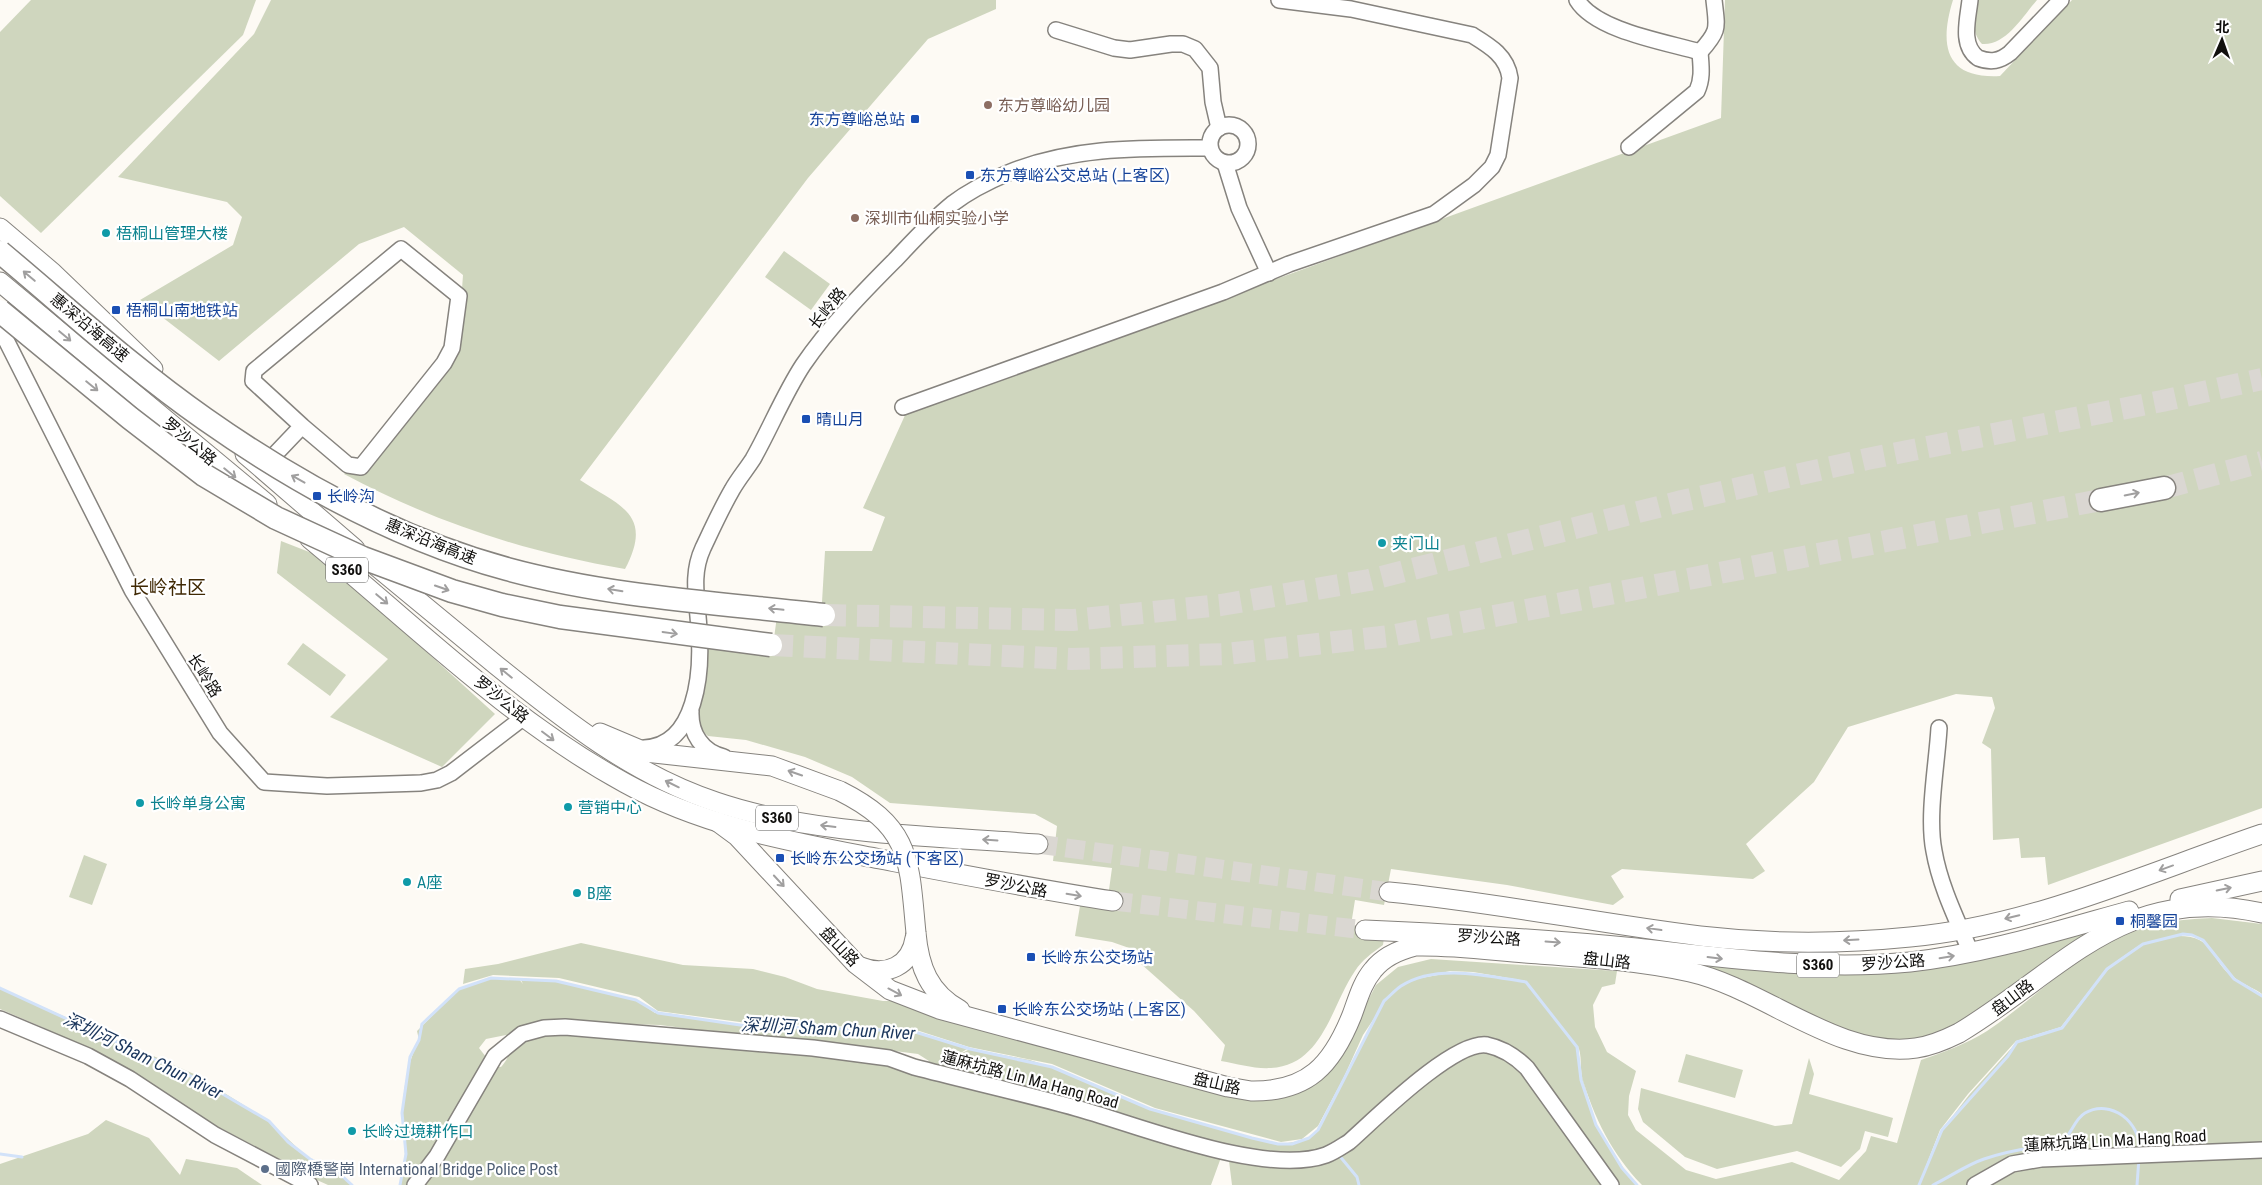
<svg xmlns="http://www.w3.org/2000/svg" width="2262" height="1185" font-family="'Roboto Condensed','Noto Sans SC',sans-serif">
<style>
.green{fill:#cfd6be;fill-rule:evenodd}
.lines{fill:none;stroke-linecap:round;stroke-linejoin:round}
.stream{stroke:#d2e2f9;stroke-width:3}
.major-tunnel{stroke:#dad7d2;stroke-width:19;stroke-dasharray:19 9;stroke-linecap:butt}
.highway-tunnel{stroke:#dad7d2;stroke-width:22;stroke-dasharray:22 11;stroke-linecap:butt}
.minor-casing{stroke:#86837e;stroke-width:18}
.major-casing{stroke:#86837e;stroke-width:21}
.highway-casing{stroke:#86837e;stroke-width:25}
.minor{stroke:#fff;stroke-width:15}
.major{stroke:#fff;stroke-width:19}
.highway{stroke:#fff;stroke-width:22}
.major-bridge-casing{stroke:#86837e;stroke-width:21;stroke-linecap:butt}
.highway-bridge-casing{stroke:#86837e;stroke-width:25;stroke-linecap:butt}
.major-bridge{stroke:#fff;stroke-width:19}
.highway-bridge{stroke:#fff;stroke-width:22}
.oneway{stroke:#a09f9f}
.education-dot{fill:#8d6e63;stroke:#fff;stroke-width:2}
.transit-dot{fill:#1a4fb4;stroke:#fff;stroke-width:2}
.culture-dot{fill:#0f9aa8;stroke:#fff;stroke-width:2}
.service-dot{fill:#5c6f8a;stroke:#fff;stroke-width:2}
.labels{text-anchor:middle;stroke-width:4.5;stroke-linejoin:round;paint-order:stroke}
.shield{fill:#fff;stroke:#585856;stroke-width:1}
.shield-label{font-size:15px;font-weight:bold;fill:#11100e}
.education-label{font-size:16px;fill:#785e54;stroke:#fff;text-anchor:start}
.transit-label{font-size:16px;fill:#164399;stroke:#fff;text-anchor:start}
.culture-label{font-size:16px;fill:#0d838f;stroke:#fff;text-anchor:start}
.street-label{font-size:16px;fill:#11100e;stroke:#fff}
.service-label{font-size:16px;fill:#4e5e75;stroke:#fff;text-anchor:start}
.water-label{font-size:18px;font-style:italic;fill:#1b365c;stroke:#fff}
.quarter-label{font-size:19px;fill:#402904;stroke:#fff}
</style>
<rect width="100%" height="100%" fill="#fdfaf4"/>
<g class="green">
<path d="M31,0H256L243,35L41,233L0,196V32Z"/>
<path d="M271,0H996V9L928,39L808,178L580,480C620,506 654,514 625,569C525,552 434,522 344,474L458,345L463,275L404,227L359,244L219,361L140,300L233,245L242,217L227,202L118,177L254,34Z"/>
<path d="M1725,0H1953C1939,45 1945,79 2000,76L2072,0H2262V808L2048,885L2045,857L2021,858L2019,838L1993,840L1991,749L1982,743L1995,708L1992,697L1956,694L1848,727L1814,782L1746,844L1765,871L1753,879L1622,869L1611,876L1624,897L1613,905L1507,885L1391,869L1384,905L1355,900L1351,925L1385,930L1383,945C1372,953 1362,960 1355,971C1331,1006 1323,1065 1271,1068C1254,1069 1238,1064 1221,1061L1225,1045L1194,1011L1131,955L1132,949L1112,942L1075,936L1082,894L1108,897L1112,868L1053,861L1057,826L1035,814L890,803L852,777L805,757L746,740L708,736L695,725L702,643L772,653L777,616L821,619L825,551H872L885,517L863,508L906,413L1721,118Z"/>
<path d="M1978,0H2037C2023,16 2006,46 1982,44C1970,31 1975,17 1978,0Z"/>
<path d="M784,251L830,284L811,310L765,277Z"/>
<path d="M281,541L322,557L495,714L442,767L330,717L388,659L277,573Z"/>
<path d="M303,643L346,675L330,696L287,664Z"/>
<path d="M84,855L107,864L92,905L69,897Z"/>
<path d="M2212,918L2262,924V994C2254,988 2242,984 2235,978C2215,961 2207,926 2174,936C2216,934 2208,959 2235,979C2243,985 2253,989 2262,995V1185H1642C1612,1154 1594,1118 1582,1077C1580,1066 1582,1056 1578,1046L1581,1074L1596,1125L1626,1172L1638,1185H1232L1228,1153L1223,1152L1211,1185H400C408,1163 404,1141 403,1119C402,1093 407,1063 419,1040L417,1031L459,989L491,978H518L523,984L520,978L554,981L636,1000L655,1013H667L747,1026L912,1031L967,1049L956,1056L970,1049L1030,1060L1071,1074L1159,1112L1252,1138L1282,1144L1305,1140L1312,1136L1320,1127L1381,1008L1363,1035L1344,1077L1318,1126L1302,1139L1281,1142L1155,1108L1052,1064L969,1047L913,1029L747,1023L658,1011L639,997L559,978L493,975L463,984L465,969L498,964L581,943L683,965L753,969L785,977L817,989L883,1001H903L1243,1098L1341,1053L1376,985L1398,967L1431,959L1617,971L1615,984L1602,987L1593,1005L1595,1027L1607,1052L1636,1071L1629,1096L1628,1115L1636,1130L1686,1170L1716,1179L1792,1162L1839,1180L1866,1151L1871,1136L1897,1143L1921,1060C1944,1052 1966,1044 1987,1031C2035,999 2076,953 2130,932C2156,922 2185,919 2212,918ZM2141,944L2105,972L2062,1027L2017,1042L1969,1095L1942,1130L1924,1171L1940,1130L1968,1094L2016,1041L2061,1027L2107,968ZM1450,971L1473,972L1526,981L1536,995L1526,982L1473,973H1449L1410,980ZM627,1024L660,1025L753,1037L801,1039L918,1054L929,1061L925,1067L780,1049L563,1030L565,1027ZM506,1035C513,1046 510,1057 501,1067L493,1066L479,1048L486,1039Z"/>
<path d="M2101,927L1975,1016L1938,1036L1916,1040L1880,1041L1854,1034L1750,986L1642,954L1796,969Z"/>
<path d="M0,988L194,1074L269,1121L308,1158L340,1174L352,1185H328L288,1167L285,1162L207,1121L129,1070L42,1027L0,1009Z"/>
<path d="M1686,1054L1743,1070L1735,1098L1678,1082Z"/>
<path d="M1809,1058L1814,1074L1809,1094L1893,1118L1888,1137L1865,1131L1860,1149L1841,1167L1797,1151L1717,1169L1685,1157L1643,1122L1638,1109L1641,1088L1775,1126L1792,1124Z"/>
<path d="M106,1120L149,1138L180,1175L186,1159L237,1168L262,1185H0V1164L88,1134Z"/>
</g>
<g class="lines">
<g class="stream">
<path d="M0,988L197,1079L269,1121L288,1142L310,1159L340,1174L352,1185"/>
<path d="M0,1154L22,1157"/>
<path d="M1338,1154L1357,1177L1359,1185"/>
<path d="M400,1185L406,1154L402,1113L410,1057L419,1040L422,1024L459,989L491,978L556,981L636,1000L658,1013L747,1026L912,1031L970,1049L1052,1067L1150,1109L1252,1138L1278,1144H1292L1309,1138L1318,1130L1384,1001C1390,996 1395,990 1401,986C1436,963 1488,976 1526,982L1577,1047L1581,1080L1596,1125L1622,1168L1637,1185"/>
<path d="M1919,1185L1942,1130L2008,1056L2017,1042L2062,1028L2107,969L2143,944L2183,934L2192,935L2203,940L2234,979L2262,996"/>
<path d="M1933,1185C1950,1177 1966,1165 1984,1159C1999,1154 2016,1150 2032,1148C2040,1147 2051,1149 2058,1145C2071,1138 2073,1120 2085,1113C2111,1098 2141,1123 2139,1149"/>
<path d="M2137,1185L2139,1158"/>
</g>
<g class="major-tunnel">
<path d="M1038,844L1389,892"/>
<path d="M1113,901L1365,930"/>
</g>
<g class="highway-tunnel">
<path d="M2164,488L2262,462"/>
<path d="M824,615L1073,620L1221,605L1369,580L1682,501L1867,459L2162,401L2262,379"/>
<path d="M771,645L1071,659L1226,654L1390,636L2101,500"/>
</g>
<defs>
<g id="minor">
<path d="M1577,0C1596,31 1666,42 1700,52C1720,30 1717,28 1714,0"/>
<path d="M1970,0C1968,19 1960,45 1978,58C1991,63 2000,61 2010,53L2061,0"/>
<path d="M1056,30L1114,48L1130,50L1171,44H1183L1195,49L1210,68L1213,102L1219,128"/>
<circle cx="1229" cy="144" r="19"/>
<path d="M1629,147L1697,91C1703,78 1701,66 1700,52"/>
<path d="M1225,163L1239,208L1269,273"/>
<path d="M0,328L132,590L220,733L264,782L327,786L421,783L437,780L451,773L524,717"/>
<path d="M903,407L1223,292L1289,264L1434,214L1474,185L1492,167L1498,155L1510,78C1507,56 1490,46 1472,35L1351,9L1279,0"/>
<path d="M262,468L302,426L348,465L361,467L444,363L452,348L459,296L401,249L254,371L253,381L302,426"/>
<path d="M691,711C690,733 702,752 724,757"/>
<path d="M1939,728C1937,764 1927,816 1934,851C1940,886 1957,920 1971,953"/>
<path d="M644,748C697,746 702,671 699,631C698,602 690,576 703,548C712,529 721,509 732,490C738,479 746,470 753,459C770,429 784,394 803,365C829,327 863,292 895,260C913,241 931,221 952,204C969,191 989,181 1008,173C1073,146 1142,148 1210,148"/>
<path d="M0,1019L88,1056L130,1079L215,1135L310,1185"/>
<path d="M415,1185L437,1156L495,1056L522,1034L544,1028L565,1027L813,1048L889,1058L914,1067C968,1081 1022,1093 1076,1108C1138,1125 1265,1177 1326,1155C1334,1152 1341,1147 1349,1142C1375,1119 1454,1040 1487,1045C1502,1048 1516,1057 1527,1068L1611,1185"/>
<path d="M1975,1185L2012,1164L2041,1159L2262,1150"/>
</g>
<g id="major">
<path d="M0,228L53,273L153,369"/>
<path d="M0,282L267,504"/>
<path d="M245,454L355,549"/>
<path d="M310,539C412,623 508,719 625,783C704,827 793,842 880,859C958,874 1035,889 1113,901"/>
<path d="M376,566C416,599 456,632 496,665C564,720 632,774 716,802C813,835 936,836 1038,844"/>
<path d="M600,733L645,752L772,766L840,791"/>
<path d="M718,822L737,836L856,964L890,990L939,1009L1228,1087L1251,1091C1308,1092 1332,1065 1352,1015C1358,999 1362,983 1373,970C1384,956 1399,950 1415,946C1452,945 1488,950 1525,953C1580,957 1635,960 1690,972C1765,989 1838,1059 1916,1048C1931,1046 1945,1040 1959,1033C2064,970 2124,882 2262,913"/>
<path d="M1389,892C1493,902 1596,923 1700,936C1769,944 1841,944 1910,937C2032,926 2147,873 2262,834"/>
<path d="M2180,899L2262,881"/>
<path d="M1365,930C1455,934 1546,939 1636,948C1727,958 1818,971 1910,962C1984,954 2057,931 2129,911"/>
<path d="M916,933C919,967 929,993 960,1010"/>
<path d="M861,967C886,977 911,966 915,938"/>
</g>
<path id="highway" d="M2101,500L2164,488"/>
</defs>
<use href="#minor" class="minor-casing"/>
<use href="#major" class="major-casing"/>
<use href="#highway" class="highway-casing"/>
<use href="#minor" class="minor"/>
<use href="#major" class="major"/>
<use href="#highway" class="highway"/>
<defs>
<path id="major-bridge" d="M840,791C912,827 909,861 916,933"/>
<g id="highway-bridge">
<path d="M0,252C67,308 133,369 205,419C296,483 400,540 507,569C610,597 719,603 824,615"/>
<path d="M0,311L130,418L204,475L276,518L363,558L452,591L502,605L560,617L771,645"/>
</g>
</defs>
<use href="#major-bridge" class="major-bridge-casing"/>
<use href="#highway-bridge" class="highway-bridge-casing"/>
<use href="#major-bridge" class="major-bridge"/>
<use href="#highway-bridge" class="highway-bridge"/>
</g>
<defs><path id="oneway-shaft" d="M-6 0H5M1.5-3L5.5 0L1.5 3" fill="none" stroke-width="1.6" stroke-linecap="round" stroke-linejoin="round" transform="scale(1.25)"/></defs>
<g class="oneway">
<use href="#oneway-shaft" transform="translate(29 276) rotate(-140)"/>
<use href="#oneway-shaft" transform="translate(65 336) rotate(40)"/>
<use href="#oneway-shaft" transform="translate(92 386) rotate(39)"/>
<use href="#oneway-shaft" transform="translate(230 473) rotate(39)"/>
<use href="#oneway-shaft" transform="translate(298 479) rotate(-151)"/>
<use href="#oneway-shaft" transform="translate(2132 494) rotate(-11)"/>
<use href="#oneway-shaft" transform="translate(442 588) rotate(19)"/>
<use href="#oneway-shaft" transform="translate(615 590) rotate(-171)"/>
<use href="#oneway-shaft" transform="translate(382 599) rotate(40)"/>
<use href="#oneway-shaft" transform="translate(776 609) rotate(-174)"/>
<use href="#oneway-shaft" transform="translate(670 633) rotate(8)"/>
<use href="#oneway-shaft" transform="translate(506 673) rotate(-141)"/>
<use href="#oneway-shaft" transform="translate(548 736) rotate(37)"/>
<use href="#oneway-shaft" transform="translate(795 773) rotate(-161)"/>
<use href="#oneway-shaft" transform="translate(672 784) rotate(-154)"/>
<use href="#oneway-shaft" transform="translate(828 826) rotate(-173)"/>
<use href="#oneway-shaft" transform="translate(990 840) rotate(-176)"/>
<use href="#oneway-shaft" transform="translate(2166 868) rotate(160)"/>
<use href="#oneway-shaft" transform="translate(779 881) rotate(47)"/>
<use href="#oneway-shaft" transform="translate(2224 889) rotate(-12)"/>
<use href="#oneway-shaft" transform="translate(1074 895) rotate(9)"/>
<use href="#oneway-shaft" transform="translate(2012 917) rotate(167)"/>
<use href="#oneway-shaft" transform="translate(1654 929) rotate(-172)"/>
<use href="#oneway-shaft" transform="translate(1851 940) rotate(177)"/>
<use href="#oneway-shaft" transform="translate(1553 942) rotate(4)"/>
<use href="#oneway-shaft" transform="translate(1947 957) rotate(-9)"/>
<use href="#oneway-shaft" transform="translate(1715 958) rotate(7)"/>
<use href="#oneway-shaft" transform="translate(895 992) rotate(28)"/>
</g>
<g class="education-dot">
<circle cx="988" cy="105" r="5"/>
<circle cx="855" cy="218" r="5"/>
</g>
<g class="transit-dot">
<rect x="910" y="114" width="10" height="10" rx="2.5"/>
<rect x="965" y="170" width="10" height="10" rx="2.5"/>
<rect x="111" y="305" width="10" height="10" rx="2.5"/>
<rect x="801" y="414" width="10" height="10" rx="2.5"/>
<rect x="312" y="491" width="10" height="10" rx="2.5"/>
<rect x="775" y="853" width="10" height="10" rx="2.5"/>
<rect x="2115" y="916" width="10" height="10" rx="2.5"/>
<rect x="1026" y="952" width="10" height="10" rx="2.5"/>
<rect x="997" y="1004" width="10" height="10" rx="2.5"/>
</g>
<g class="culture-dot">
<circle cx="106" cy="233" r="5"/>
<circle cx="1382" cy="543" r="5"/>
<circle cx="140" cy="803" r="5"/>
<circle cx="568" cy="807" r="5"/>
<circle cx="407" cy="882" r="5"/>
<circle cx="577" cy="893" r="5"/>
<circle cx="352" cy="1131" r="5"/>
</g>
<circle class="service-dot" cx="265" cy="1169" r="5"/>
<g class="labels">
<g class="shield">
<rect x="326" y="557.5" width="42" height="25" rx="4"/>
<rect x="756" y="805.5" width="42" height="25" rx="4"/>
<rect x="1797" y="952.5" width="42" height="25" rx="4"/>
</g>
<g class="shield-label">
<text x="347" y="575">S360</text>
<text x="777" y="823">S360</text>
<text x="1818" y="970">S360</text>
</g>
<g class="education-label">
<text x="998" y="111">东方尊峪幼儿园</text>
<text x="865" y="224">深圳市仙桐实验小学</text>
</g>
<g class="transit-label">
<text x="905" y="125" text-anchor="end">东方尊峪总站</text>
<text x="980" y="181">东方尊峪公交总站 (上客区)</text>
<text x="126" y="316">梧桐山南地铁站</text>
<text x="816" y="425">晴山月</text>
<text x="327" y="502">长岭沟</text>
<text x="790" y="864">长岭东公交场站 (下客区)</text>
<text x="2130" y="927">桐馨园</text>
<text x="1041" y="963">长岭东公交场站</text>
<text x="1012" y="1015">长岭东公交场站 (上客区)</text>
</g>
<g class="culture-label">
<text x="116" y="239">梧桐山管理大楼</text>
<text x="1392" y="549">夹门山</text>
<text x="150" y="809">长岭单身公寓</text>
<text x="578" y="813">营销中心</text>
<text x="417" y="888">A座</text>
<text x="587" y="899">B座</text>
<text x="362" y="1137">长岭过境耕作口</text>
</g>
<g class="street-label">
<text transform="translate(827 308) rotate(-51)" y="6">长岭路</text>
<text transform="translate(90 327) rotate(40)" y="6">惠深沿海高速</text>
<text transform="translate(190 441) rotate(40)" y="6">罗沙公路</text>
<text transform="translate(431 541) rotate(22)" y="6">惠深沿海高速</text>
<text transform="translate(205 675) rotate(58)" y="6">长岭路</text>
<text transform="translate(502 699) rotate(39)" y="6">罗沙公路</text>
<text transform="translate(1016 885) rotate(11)" y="6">罗沙公路</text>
<text transform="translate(1489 937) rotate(4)" y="6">罗沙公路</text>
<text transform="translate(840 946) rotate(46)" y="6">盘山路</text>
<text transform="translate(1607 960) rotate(6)" y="6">盘山路</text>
<text transform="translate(1893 962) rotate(-4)" y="6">罗沙公路</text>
<text transform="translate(2012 997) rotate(-37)" y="6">盘山路</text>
<text transform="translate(1030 1079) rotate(15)" y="6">蓮麻坑路 Lin Ma Hang Road</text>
<text transform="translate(1217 1083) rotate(13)" y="6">盘山路</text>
<text transform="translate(2115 1140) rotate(-3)" y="6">蓮麻坑路 Lin Ma Hang Road</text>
</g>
<g class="service-label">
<text x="275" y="1175">國際橋警崗 International Bridge Police Post</text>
</g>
<g class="water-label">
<text transform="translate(828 1029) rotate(3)" y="6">深圳河 Sham Chun River</text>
<text transform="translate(143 1056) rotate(26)" y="6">深圳河 Sham Chun River</text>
</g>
<g class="quarter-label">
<text x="168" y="594">长岭社区</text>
</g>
</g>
<g transform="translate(2222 40) rotate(2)" stroke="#ffffff" stroke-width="4" paint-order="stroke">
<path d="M0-4L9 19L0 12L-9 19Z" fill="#11100e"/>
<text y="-8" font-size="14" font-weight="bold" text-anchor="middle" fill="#11100e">北</text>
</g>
</svg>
